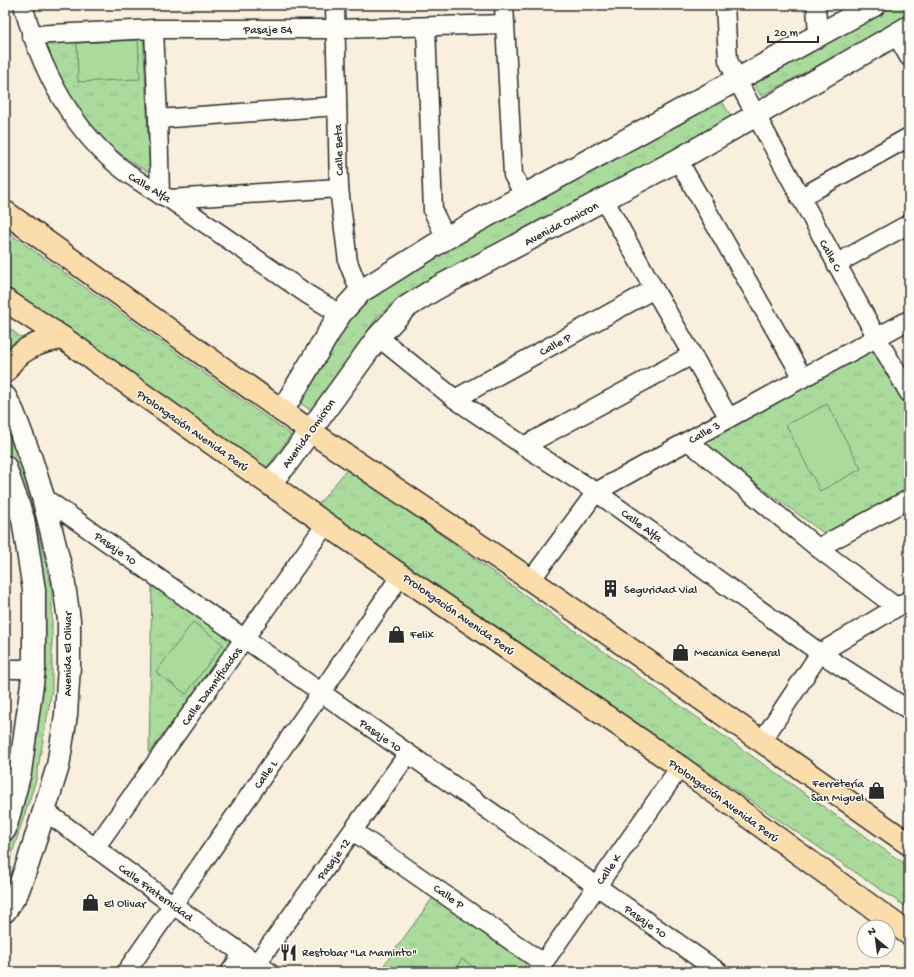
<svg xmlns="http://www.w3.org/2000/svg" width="914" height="977" font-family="'Gochi Hand',sans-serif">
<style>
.grass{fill:url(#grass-tufts);stroke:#6a8364}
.garden{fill:#aadb9d;stroke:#6a8364}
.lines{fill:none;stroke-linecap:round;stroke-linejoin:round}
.minor-casing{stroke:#2b2b2b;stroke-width:21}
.tertiary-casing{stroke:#2b2b2b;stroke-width:25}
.secondary-casing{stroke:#2b2b2b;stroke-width:25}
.primary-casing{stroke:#2b2b2b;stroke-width:25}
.minor{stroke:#fdfcf7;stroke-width:18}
.tertiary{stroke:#fdfcf7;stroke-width:22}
.secondary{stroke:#fdfcf7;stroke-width:22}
.primary{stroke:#faddab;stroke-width:22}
.labels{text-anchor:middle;stroke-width:3;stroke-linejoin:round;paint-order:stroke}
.street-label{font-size:12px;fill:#2b2b2b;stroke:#fdfcf7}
.poi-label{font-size:12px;fill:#2b2b2b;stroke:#fdfcf7;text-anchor:start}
</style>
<defs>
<pattern id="grass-tufts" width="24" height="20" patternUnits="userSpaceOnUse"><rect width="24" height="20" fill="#aadb9d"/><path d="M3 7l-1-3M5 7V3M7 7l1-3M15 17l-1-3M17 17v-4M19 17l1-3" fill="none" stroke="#92bc87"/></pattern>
</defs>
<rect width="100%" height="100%" fill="#f8efdd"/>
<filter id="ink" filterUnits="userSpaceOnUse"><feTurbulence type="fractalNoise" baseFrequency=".025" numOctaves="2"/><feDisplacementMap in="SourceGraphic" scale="8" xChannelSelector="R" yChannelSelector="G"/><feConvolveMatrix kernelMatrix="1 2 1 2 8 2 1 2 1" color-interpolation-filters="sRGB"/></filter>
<g filter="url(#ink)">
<g class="grass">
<path d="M895,5H909V16L761,96L753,83Z"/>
<path d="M143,33L150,173L133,163L110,146L93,130L65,92L41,37Z"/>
<path d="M720,98L732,118L409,292L378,316L313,411L301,404L350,318L380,287Z"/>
<path d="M5,230L291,435L266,469L5,289Z"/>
<path d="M5,325L27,342L8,358L5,350Z"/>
<path d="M872,343L909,407V490L825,534L697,440Z"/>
<path d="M5,422L22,466L52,590V689L36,780L5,875V827L41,591L5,457Z"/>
<path d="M348,468L589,641L909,867V909L318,505Z"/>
<path d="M152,586L234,641L149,753Z"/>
<path d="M437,892L531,957L521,972H379Z"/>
</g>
<g class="garden">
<path d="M138,40L140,79L78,82L77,43Z"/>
<path d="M827,404L861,469L820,491L786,425Z"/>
<path d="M193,622L223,644L186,694L156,672Z"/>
<path d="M462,959L481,972H453Z"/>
</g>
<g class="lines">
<defs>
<g id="minor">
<path d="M23,5C42,74 77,141 139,181C149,188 159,195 170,199L307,294L340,314"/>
<path d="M335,5L339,188L348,262L360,292"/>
<path d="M504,5L513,175L525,196"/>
<path d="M725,5L728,60L737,80L877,338L909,393"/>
<path d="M816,5L818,36"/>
<path d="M426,27L433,211L446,238"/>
<path d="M154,29L158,119L160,195"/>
<path d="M896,34L909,57"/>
<path d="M31,35L154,29H336L505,24"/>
<path d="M158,119L337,106"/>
<path d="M678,160L803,378"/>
<path d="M800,198L909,137"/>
<path d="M170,199L339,188"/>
<path d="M604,199L654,289L729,418"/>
<path d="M836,264L909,224"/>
<path d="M378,337L455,399L524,446L596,492L820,653L909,710"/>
<path d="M455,399L654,289"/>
<path d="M688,441L818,548L896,607"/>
<path d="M524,446L692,355"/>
<path d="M43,497L719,972"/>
<path d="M818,548L909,499"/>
<path d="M531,580L596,492L729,418L909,320"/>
<path d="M5,669H34"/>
<path d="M762,741L820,653L909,600"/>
<path d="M45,811L173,905L269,972"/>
<path d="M353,831L543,963"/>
<path d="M95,848L326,524"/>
<path d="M257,963L408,754"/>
<path d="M126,972L321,693L401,575"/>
<path d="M230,972L243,954"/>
<path d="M537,972L680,767"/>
</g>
<g id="tertiary">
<path d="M282,411L340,314L360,292L446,238L874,5"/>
<path d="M269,483L284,467L378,337L405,308L435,289L678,160L909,27"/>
</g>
<g id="secondary">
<path d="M5,397L13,412L31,459L43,497L63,578L69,620V665L66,715L58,766L28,863L17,893L5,911"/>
<path d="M5,467L23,519L34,590V669L20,772L5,829"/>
</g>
<g id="primary">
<path d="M5,212L310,431L531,580L909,844"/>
<path d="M5,300L63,338L326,524L680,767L909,934"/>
<path d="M5,372C16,350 40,341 63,338"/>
</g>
</defs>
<use href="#minor" class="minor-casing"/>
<use href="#tertiary" class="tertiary-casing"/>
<use href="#secondary" class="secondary-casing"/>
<use href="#primary" class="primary-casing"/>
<use href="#minor" class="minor"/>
<use href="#tertiary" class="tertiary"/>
<use href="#secondary" class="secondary"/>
<use href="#primary" class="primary"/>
</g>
</g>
<defs>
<symbol id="building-bare" viewBox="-9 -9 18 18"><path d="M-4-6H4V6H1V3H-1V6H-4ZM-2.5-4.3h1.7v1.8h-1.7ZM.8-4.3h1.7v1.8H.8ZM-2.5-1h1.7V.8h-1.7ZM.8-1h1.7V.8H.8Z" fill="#2b2b2b" stroke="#fdfcf7" stroke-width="2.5" paint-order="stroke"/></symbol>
<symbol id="shop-bare" viewBox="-9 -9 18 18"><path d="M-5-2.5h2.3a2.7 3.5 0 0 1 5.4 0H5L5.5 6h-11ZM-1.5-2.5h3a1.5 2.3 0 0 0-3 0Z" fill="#2b2b2b" stroke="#fdfcf7" stroke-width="2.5" paint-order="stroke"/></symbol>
<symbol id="restaurant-bare" viewBox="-9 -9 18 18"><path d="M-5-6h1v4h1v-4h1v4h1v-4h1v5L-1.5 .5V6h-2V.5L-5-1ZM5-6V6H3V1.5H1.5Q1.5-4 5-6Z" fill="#2b2b2b" stroke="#fdfcf7" stroke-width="2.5" paint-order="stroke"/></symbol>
</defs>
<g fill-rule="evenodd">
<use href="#building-bare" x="598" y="576" width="25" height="25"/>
<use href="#shop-bare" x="384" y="622" width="25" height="25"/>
<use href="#shop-bare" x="668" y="640" width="25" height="25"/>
<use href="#shop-bare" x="864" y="778" width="25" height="25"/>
<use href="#shop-bare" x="78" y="890" width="25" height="25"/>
<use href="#restaurant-bare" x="276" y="940" width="25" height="25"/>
</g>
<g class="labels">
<g class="street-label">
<text x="268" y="33">Pasaje 54</text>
<text transform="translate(338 150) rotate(-92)" y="4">Calle Beta</text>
<text transform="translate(150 187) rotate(31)" y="4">Calle Alfa</text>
<text transform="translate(561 223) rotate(-28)" y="4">Avenida Omicron</text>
<text transform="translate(831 255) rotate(61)" y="4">Calle C</text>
<text transform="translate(555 344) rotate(-29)" y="4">Calle P</text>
<text transform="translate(193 430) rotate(35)" y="4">Prolongación Avenida Perú</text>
<text transform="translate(704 432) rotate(-29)" y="4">Calle 3</text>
<text transform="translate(308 433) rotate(-54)" y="4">Avenida Omicron</text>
<text transform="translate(642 525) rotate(36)" y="4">Calle Alfa</text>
<text transform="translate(116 548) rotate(35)" y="4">Pasaje 10</text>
<text transform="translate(459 614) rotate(35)" y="4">Prolongación Avenida Perú</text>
<text transform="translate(67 654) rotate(-90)" y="4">Avenida El Olivar</text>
<text transform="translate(211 686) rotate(-54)" y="4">Calle Damnificados</text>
<text transform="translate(381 735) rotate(35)" y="4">Pasaje 10</text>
<text transform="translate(265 774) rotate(-55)" y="4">Calle L</text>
<text transform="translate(724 800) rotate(36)" y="4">Prolongación Avenida Perú</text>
<text transform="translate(333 859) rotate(-54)" y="4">Pasaje 12</text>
<text transform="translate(608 869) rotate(-55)" y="4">Calle K</text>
<text transform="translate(156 892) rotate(36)" y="4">Calle Fraternidad</text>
<text transform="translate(449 896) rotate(35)" y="4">Calle P</text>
<text transform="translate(646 921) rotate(35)" y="4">Pasaje 10</text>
</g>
<g class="poi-label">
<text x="624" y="593">Seguridad Vial</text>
<text x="410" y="638">Felix</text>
<text x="694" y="656">Mecanica General</text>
<text x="864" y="787" text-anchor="end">Ferretería<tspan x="864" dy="14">San Miguel</tspan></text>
<text x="104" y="907">El Olivar</text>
<text x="302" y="956">Restobar "La Maminto"</text>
</g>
</g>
<rect width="914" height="977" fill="none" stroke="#fdfcf7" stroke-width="20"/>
<rect x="10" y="10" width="894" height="957" fill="none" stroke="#2b2b2b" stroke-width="1.5" filter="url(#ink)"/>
<g transform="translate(876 939) rotate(331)"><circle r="19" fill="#fdfcf7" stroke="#a9a8a5"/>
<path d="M0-3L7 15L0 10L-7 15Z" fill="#2b2b2b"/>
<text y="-6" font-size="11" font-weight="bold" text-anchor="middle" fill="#2b2b2b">N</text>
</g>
<path d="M768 36v6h50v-6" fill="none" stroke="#2b2b2b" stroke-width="2"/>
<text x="774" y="36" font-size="12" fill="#2b2b2b" stroke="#fdfcf7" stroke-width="3" paint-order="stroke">20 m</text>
</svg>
